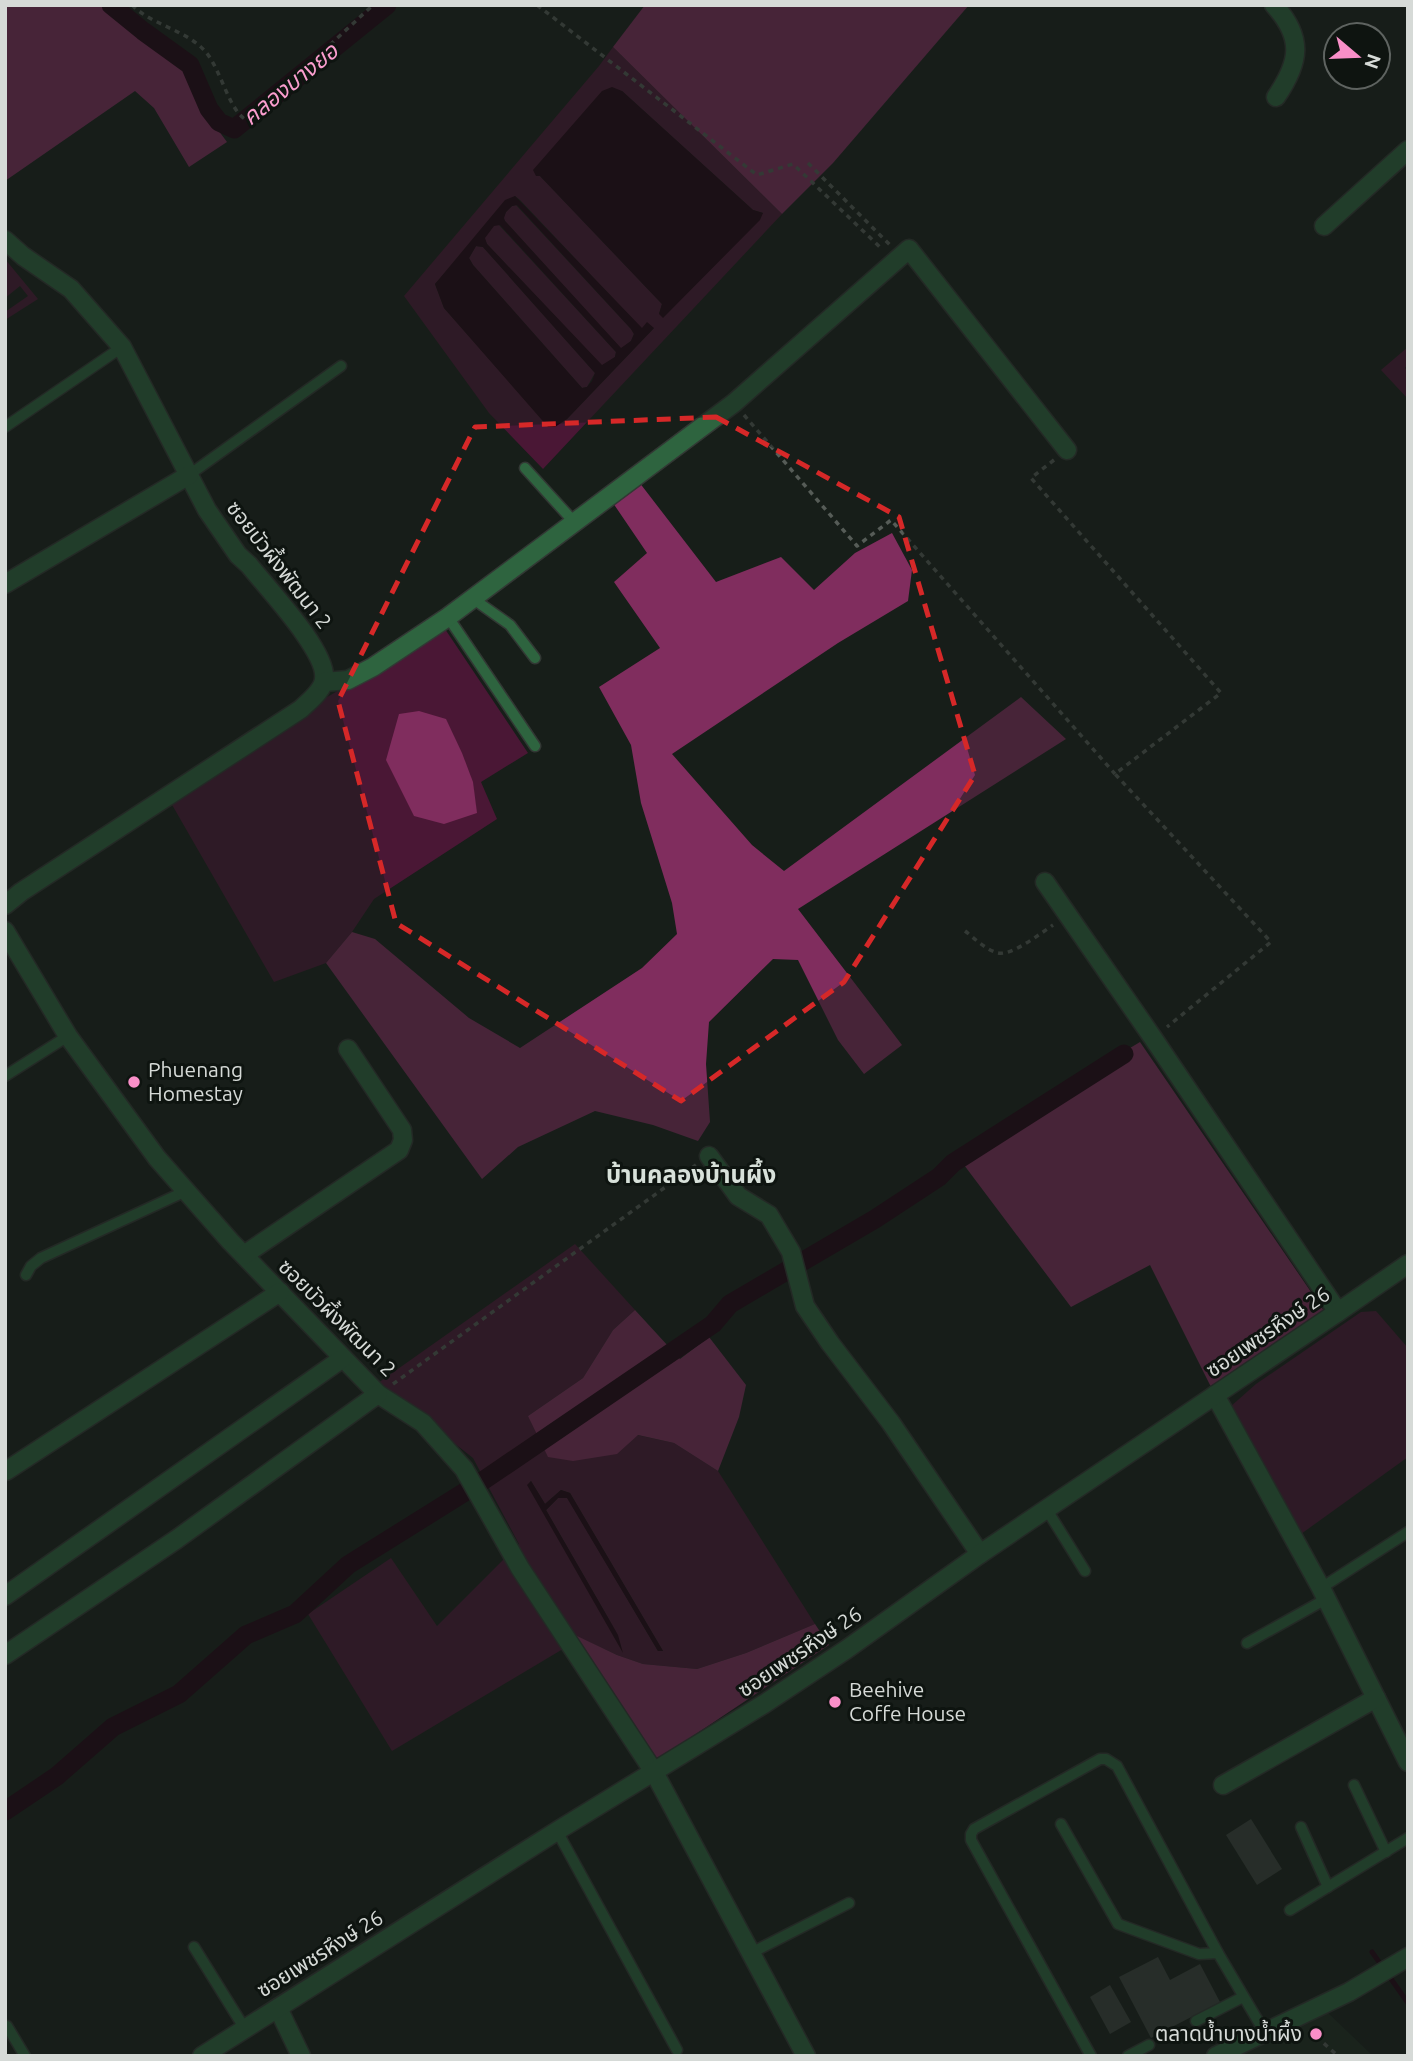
<svg xmlns="http://www.w3.org/2000/svg" width="1413" height="2061" font-family="Ubuntu,'Noto Sans Thai',sans-serif">
<style>
.built{fill:#1e2a21}
.green{fill:#4a1735;fill-rule:evenodd}
.forest{fill:#802d5e}
.water{fill:#200012;fill-rule:evenodd}
.lines{fill:none;stroke-linecap:round;stroke-linejoin:round}
.stream{stroke:#200012;stroke-width:5}
.canal{stroke:#200012;stroke-width:19}
.building{fill:#3a413c}
.service-casing{stroke:#323834;stroke-width:13}
.minor-casing{stroke:#323834;stroke-width:21}
.tertiary-casing{stroke:#323834;stroke-width:21}
.path{stroke:#565c57;stroke-width:3.5;stroke-dasharray:5 5;stroke-linecap:butt}
.service{stroke:#2e643f;stroke-width:10}
.minor{stroke:#2e643f;stroke-width:18}
.tertiary{stroke:#2e643f;stroke-width:18}
.marked{fill:none;stroke:#d62828;stroke-width:5;stroke-dasharray:14 9;stroke-linejoin:round}
.poi-dot{fill:#f98fc8;stroke:#0e1410;stroke-width:2.5}
.labels{text-anchor:middle;stroke-width:6;stroke-linejoin:round;paint-order:stroke}
.street-label{font-size:21px;fill:#d6dad7;stroke:#0e1410}
.poi-label{font-size:21px;fill:#d6dad7;stroke:#0e1410;text-anchor:start}
.water-label{font-size:23px;font-style:italic;fill:#fa9dce;stroke:#0e1410}
.quarter-label{font-size:24px;font-weight:bold;fill:#d8e1da;stroke:#0e1410}
</style>
<rect width="100%" height="100%" fill="#171e19"/>
<path class="built" d="M1327,2012L1373,2056H1239Z"/>
<g class="green">
<path d="M613,47L782,214L543,469L489,413L404,296L599,66ZM622,91L753,210L763,213L659,314L662,304L540,176ZM515,196L520,200L642,329L654,328L567,419L549,427L444,308L435,284Z"/>
<path d="M516,205L631,329L634,334L631,341L621,349L505,221L503,218L506,212L512,206Z"/>
<path d="M494,225H499L616,352L615,357L602,366L487,244L484,238Z"/>
<path d="M476,246L483,247L595,373L587,387L582,388L473,265L469,258Z"/>
<path d="M5,259L38,299L5,320V312L28,296L20,286L5,298L7,280L5,279Z"/>
<path d="M1408,347V364L1405,368L1408,371V399L1381,370Z"/>
<path d="M445,629L528,753L481,782L497,819L374,899L352,932L326,963L274,982L171,803L322,700Z"/>
<path d="M575,1244L635,1310L613,1330L583,1378L528,1416L637,1435L674,1443L718,1471L815,1624L746,1653L697,1669L643,1664L617,1655L576,1636L578,1640L392,1751L308,1614L391,1558L437,1626L519,1544L473,1458L378,1383ZM531,1481L545,1504L561,1490L570,1493L663,1651H658L567,1497L558,1498L546,1510L618,1635L528,1485Z"/>
<path d="M1376,1311L1408,1348V1457L1301,1534L1230,1407L1256,1384L1361,1312Z"/>
</g>
<g class="forest">
<path d="M5,5H104L185,69L198,103L227,142L189,167L154,108L135,91L5,181Z"/>
<path d="M645,5H969L833,163L782,214L613,47Z"/>
<path d="M639,482L716,582L781,557L814,590L855,553L892,533L912,570L908,601L838,643L672,754L752,845L784,871L1021,697L1066,739L798,909L902,1045L864,1074L838,1040L798,960L773,959L709,1022L706,1064L710,1122L698,1141L653,1125L595,1111L518,1147L482,1179L326,963L352,932L375,939L469,1018L520,1048L642,968L677,934L672,903L641,803L631,745L599,687L660,648L614,582L647,553L613,503Z"/>
<path d="M419,711L446,719L462,753L473,782L477,813L444,824L414,816L386,760L399,714Z"/>
<path d="M1140,1042L1324,1311L1212,1389L1150,1265L1071,1307L955,1153Z"/>
<path d="M635,1310L680,1359L709,1337L746,1385L739,1417L718,1471L674,1443L638,1435L617,1454L573,1461L548,1457L528,1416L583,1378L613,1330Z"/>
<path d="M815,1624L829,1645L663,1756L655,1758L575,1635L617,1655L643,1664L697,1669L746,1653Z"/>
</g>
<g class="water">
<path d="M612,87L622,91L753,210L763,213L760,220L663,318L659,314L662,304L540,176H536L533,170L602,91Z"/>
<path d="M515,196L642,328L647,322L654,328L567,419L555,427H548L444,308L435,284L505,200ZM517,205L631,329L634,334L631,341L621,348L505,221L504,218L506,212L512,206ZM500,225L616,352L615,357L602,365L487,244L485,238L494,226ZM476,246L483,247L595,373L592,381L587,387L582,388L473,265L469,258Z"/>
<path d="M531,1481L545,1504L561,1490L570,1493L663,1651H658L567,1498H558L546,1510L618,1635L623,1653L527,1485Z"/>
</g>
<g class="lines">
<path class="stream" d="M1372,1952L1408,2003"/>
<g class="canal">
<path d="M111,5L143,31L190,65L209,109L219,122L234,129L387,5"/>
<path d="M5,1811L57,1776L113,1727L179,1694L246,1635L295,1614L348,1565L484,1480L713,1324L730,1304L875,1219L939,1177L953,1163L1124,1054"/>
</g>
</g>
<g class="building">
<path d="M1251,1819L1282,1869L1257,1885L1226,1835Z"/>
<path d="M1158,1957L1170,1980L1200,1964L1220,2002L1151,2038L1119,1977Z"/>
<path d="M1110,1985L1131,2022L1110,2034L1090,1997Z"/>
</g>
<g class="lines">
<defs>
<g id="service">
<path d="M5,427L122,347"/>
<path d="M525,468L575,523"/>
<path d="M189,475L341,366"/>
<path d="M472,598L510,625L535,658"/>
<path d="M448,617L535,746"/>
<path d="M5,1076L68,1036"/>
<path d="M26,1275L31,1266L41,1258L186,1191"/>
<path d="M1047,1510L1085,1571"/>
<path d="M1321,1588L1408,1532"/>
<path d="M1247,1643L1326,1599"/>
<path d="M1354,1785L1386,1852"/>
<path d="M1061,1824L1118,1924L1199,1954L1218,1953"/>
<path d="M1301,1827L1328,1887"/>
<path d="M557,1831L677,2050"/>
<path d="M1290,1910L1408,1838"/>
<path d="M194,1947L245,2029"/>
<path d="M751,1953L849,1903"/>
<path d="M1196,2021L1243,1997"/>
<path d="M7,2026L25,2056"/>
<path d="M1091,2056L971,1840V1834L974,1829L1100,1759H1106L1117,1766L1218,1953L1264,2031"/>
<path d="M1128,2056L1149,2045"/>
</g>
<g id="minor">
<path d="M1274,5C1304,38 1300,62 1276,97"/>
<path d="M1324,226L1408,150"/>
<path d="M5,240L23,256L71,289L122,347L207,510L238,555L249,565C267,588 328,652 324,679C323,691 309,701 301,709L21,892L5,905"/>
<path d="M5,584L189,475"/>
<path d="M324,682L348,680L373,667L448,617L734,403L909,249L1067,450"/>
<path d="M1045,882L1153,1038L1338,1312"/>
<path d="M5,931L68,1036L157,1158L230,1241L378,1394L423,1423L464,1469L520,1568L654,1772L806,2056"/>
<path d="M709,1156L738,1196L769,1215L791,1252L805,1306L830,1343L891,1423L980,1554"/>
<path d="M244,1255L399,1150L403,1140L402,1130L348,1049"/>
<path d="M1215,1395L1321,1588L1408,1762"/>
<path d="M6,1471L280,1292"/>
<path d="M5,1596L343,1358"/>
<path d="M5,1655L177,1539L378,1394"/>
<path d="M1223,1785L1376,1698"/>
<path d="M278,2008L301,2056"/>
<path d="M1216,2056L1349,1992L1408,1957"/>
</g>
<path id="tertiary" d="M202,2056L557,1831L764,1704L847,1649L980,1554L1338,1312L1408,1264"/>
</defs>
<use href="#service" class="service-casing"/>
<use href="#minor" class="minor-casing"/>
<use href="#tertiary" class="tertiary-casing"/>
<g class="path">
<path d="M132,5C152,25 183,29 203,49C220,65 228,109 245,119L252,117L373,5"/>
<path d="M537,5L757,175L793,164L882,249"/>
<path d="M808,163L890,245"/>
<path d="M744,415L857,546L891,520L1115,774"/>
<path d="M1054,460L1031,478L1221,693L1115,774L1271,942L1167,1027"/>
<path d="M965,931C974,938 986,950 998,953C1012,956 1041,933 1053,925"/>
<path d="M393,1384L696,1165"/>
<path d="M1309,2030L1338,2056"/>
</g>
<use href="#service" class="service"/>
<use href="#minor" class="minor"/>
<use href="#tertiary" class="tertiary"/>
</g>
<path d="M0 0H1413V2061H0ZM716,417L899,517L975,775L844,982L681,1101L396,923L338,701L475,427Z" fill="#171e19" fill-opacity=".55" fill-rule="evenodd"/>
<path class="marked" d="M716,417L899,517L975,775L844,982L681,1101L396,923L338,701L475,427Z"/>
<g class="poi-dot">
<circle cx="134" cy="1082" r="7"/>
<circle cx="835" cy="1702" r="7"/>
<circle cx="1316" cy="2034" r="7"/>
</g>
<g class="labels">
<g class="street-label">
<text transform="translate(279 565) rotate(52)" y="7">ซอยบัวผึ้งพัฒนา 2</text>
<text transform="translate(337 1318) rotate(45)" y="7">ซอยบัวผึ้งพัฒนา 2</text>
<text transform="translate(1268 1332) rotate(-34)" y="7">ซอยเพชรหึงษ์ 26</text>
<text transform="translate(800 1652) rotate(-34)" y="7">ซอยเพชรหึงษ์ 26</text>
<text transform="translate(320 1954) rotate(-32)" y="7">ซอยเพชรหึงษ์ 26</text>
</g>
<g class="poi-label">
<text x="148" y="1077">Phuenang<tspan x="148" dy="24">Homestay</tspan></text>
<text x="849" y="1697">Beehive<tspan x="849" dy="24">Coffe House</tspan></text>
<text x="1302" y="2041" text-anchor="end">ตลาดน้ำบางน้ำผึ้ง</text>
</g>
<g class="water-label">
<text transform="translate(290 84) rotate(-39)" y="8">คลองบางยอ</text>
</g>
<g class="quarter-label">
<text x="691" y="1183">บ้านคลองบ้านผึ้ง</text>
</g>
</g>
<rect width="1413" height="2061" fill="none" stroke="#d6dad7" stroke-width="14"/>
<g transform="translate(1357 56) rotate(109)"><circle r="33" fill="#0e1410" stroke="#5e6360" stroke-width="2"/>
<path d="M0-5L12 26L0 18L-12 26Z" fill="#f98fc8"/>
<text y="-10" font-size="19" font-weight="bold" text-anchor="middle" fill="#d6dad7">N</text>
</g>
</svg>
